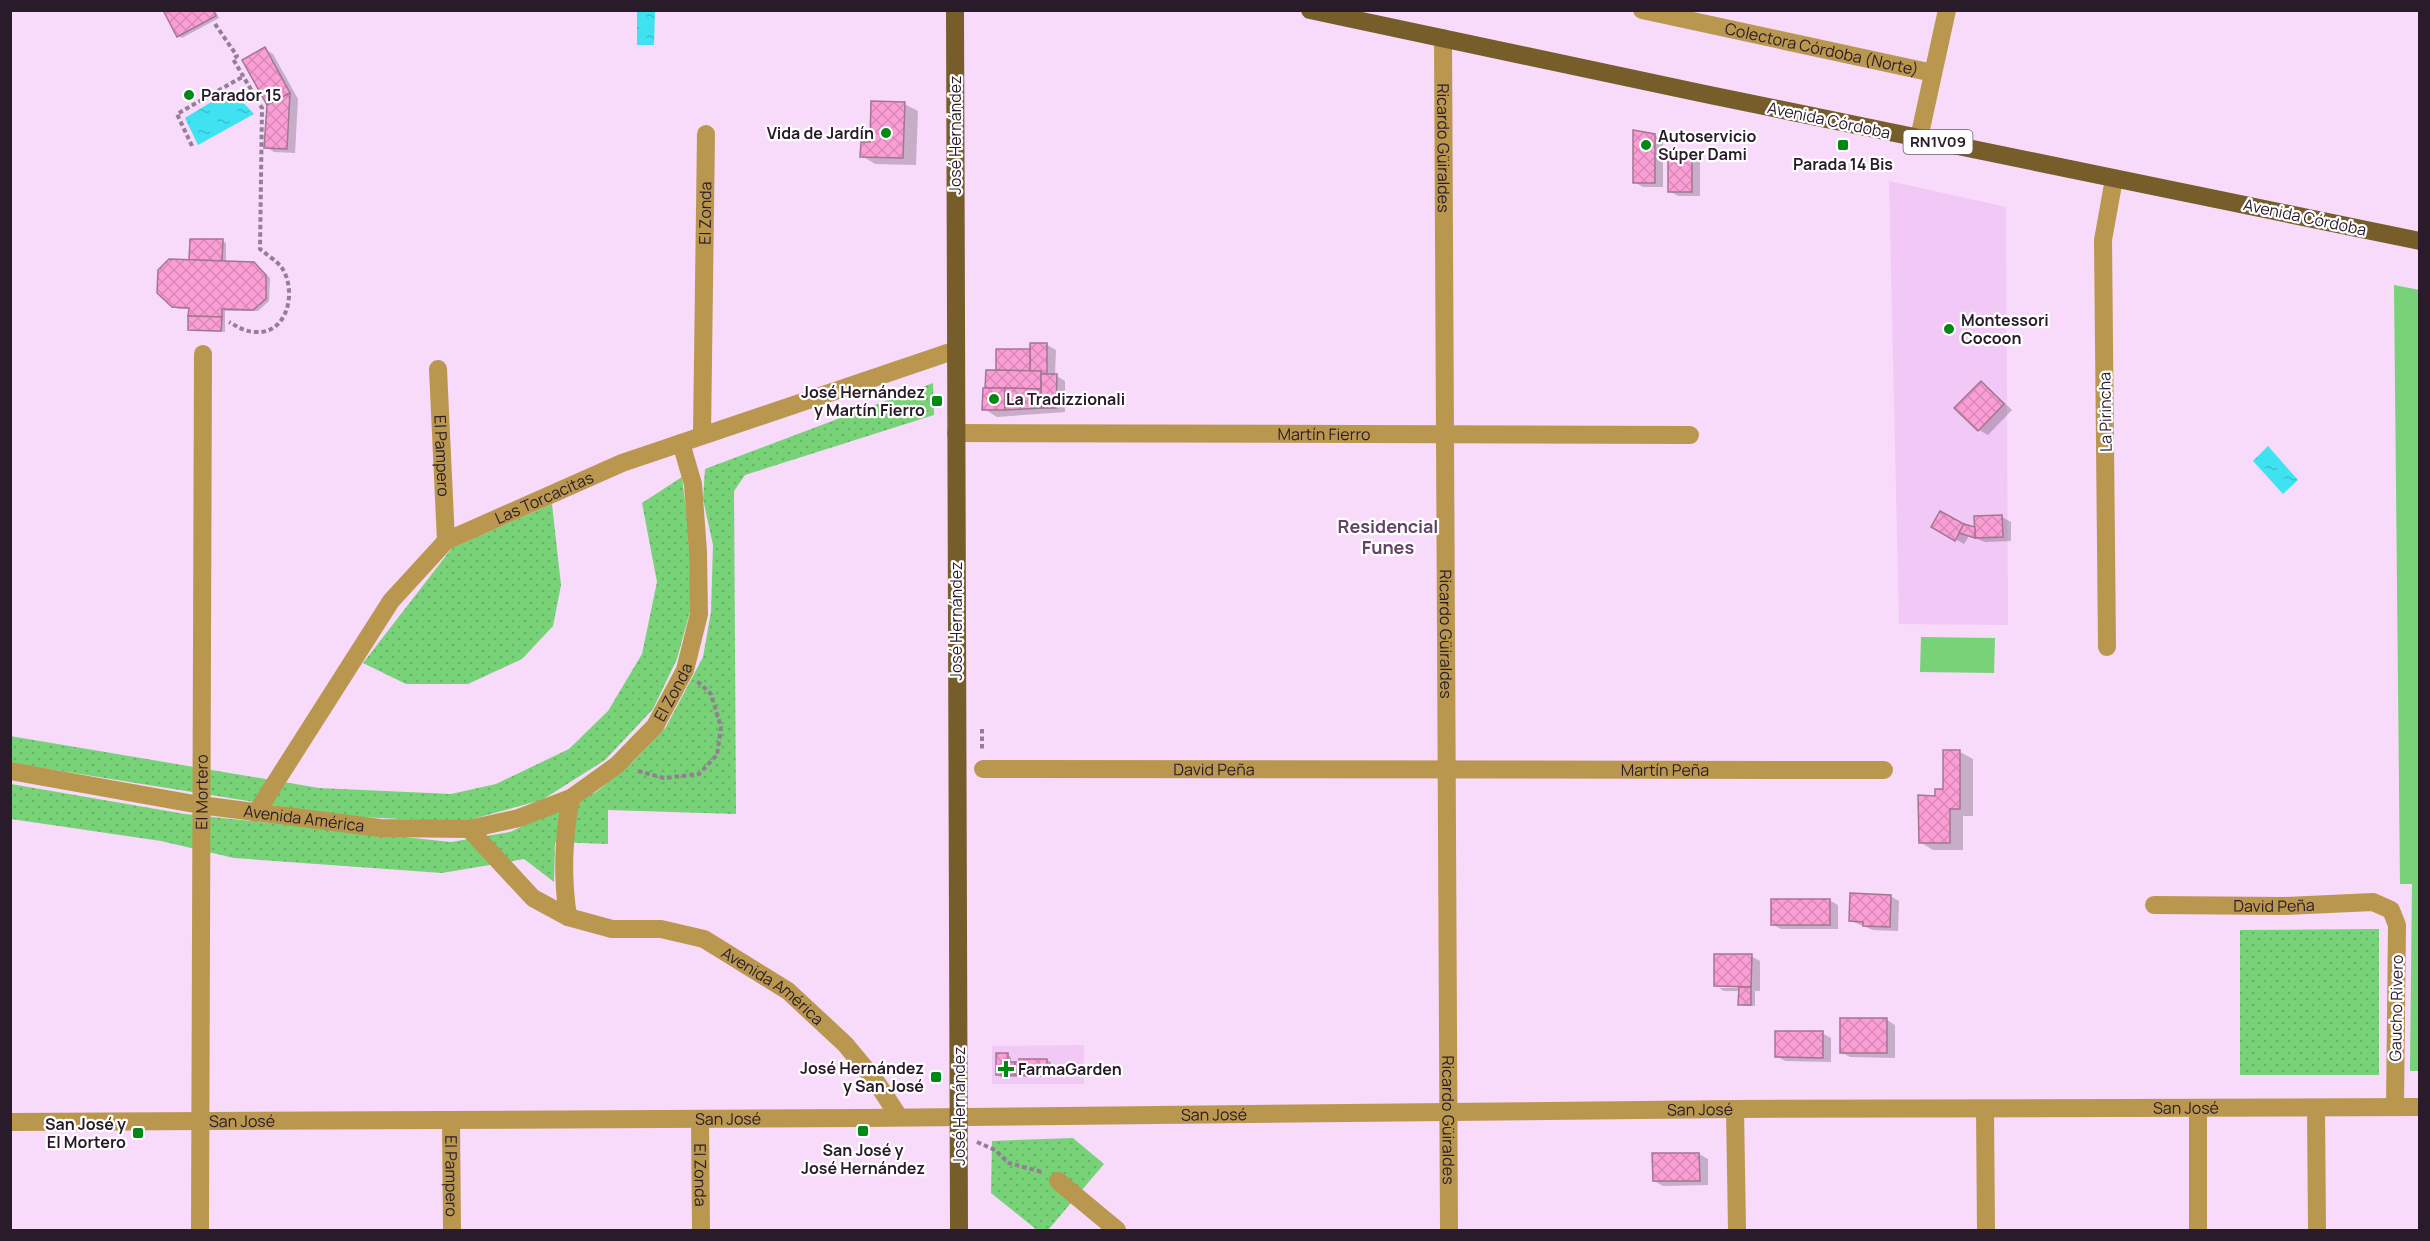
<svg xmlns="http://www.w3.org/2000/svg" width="2430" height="1241" font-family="Manrope,sans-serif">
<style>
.built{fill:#f2c8f6}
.grass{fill:url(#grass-dots)}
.pitch{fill:#78d277}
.water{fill:url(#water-ripples)}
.shadow{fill:#0003}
.building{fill:url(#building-cross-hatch);stroke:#a47691;stroke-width:1.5}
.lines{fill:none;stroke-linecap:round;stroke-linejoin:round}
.path{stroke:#947e95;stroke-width:4;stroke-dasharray:4.5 3;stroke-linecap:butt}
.minor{stroke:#ba974f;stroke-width:18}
.major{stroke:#765d2a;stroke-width:18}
.poi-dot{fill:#008915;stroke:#fff;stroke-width:2}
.labels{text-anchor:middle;stroke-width:4.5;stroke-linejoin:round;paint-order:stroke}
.shield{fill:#fff;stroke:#695f6a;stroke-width:1.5}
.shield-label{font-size:15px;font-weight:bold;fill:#291b2a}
.street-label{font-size:16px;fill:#291b2a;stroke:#fff}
.poi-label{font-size:16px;font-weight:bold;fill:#291b2a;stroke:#fff;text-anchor:start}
.neighbourhood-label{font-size:18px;font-weight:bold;fill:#624365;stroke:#fff}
</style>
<defs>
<pattern id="grass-dots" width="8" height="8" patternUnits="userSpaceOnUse" patternTransform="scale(1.5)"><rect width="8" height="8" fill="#78d277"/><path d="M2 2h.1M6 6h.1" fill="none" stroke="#68b467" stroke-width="1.8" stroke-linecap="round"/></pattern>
<pattern id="water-ripples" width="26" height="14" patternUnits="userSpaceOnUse" patternTransform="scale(1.5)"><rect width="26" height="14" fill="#3ee2f0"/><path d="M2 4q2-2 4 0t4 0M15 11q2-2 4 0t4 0" fill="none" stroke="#36c1ce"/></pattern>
<pattern id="building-cross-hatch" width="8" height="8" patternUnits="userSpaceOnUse" patternTransform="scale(1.5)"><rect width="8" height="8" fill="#fc9ed6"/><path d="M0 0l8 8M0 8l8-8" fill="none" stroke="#d888b8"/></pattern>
</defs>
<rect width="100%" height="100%" fill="#f8dafa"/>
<g class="built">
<path d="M1889,181L2006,207L2008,625L1899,624Z"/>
<path d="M1084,1045V1084H992V1046Z"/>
</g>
<g class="grass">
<path d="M933,383L934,415L745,475L734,491L736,814L608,810V844L555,842L554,882L524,859L442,873L234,858L161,841L11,819V784L185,814L451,842L510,832L596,792L632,763L666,727L703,657L711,612L713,545L703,499L705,469Z"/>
<path d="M682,477L688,525L691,608L677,659L653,709L605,760L542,800L462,822L341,816L11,763L10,736L319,788L451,794L496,784L569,749L608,711L642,654L657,582L642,503Z"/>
<path d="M552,504L561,585L553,626L522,659L468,684H406L363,663L452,548Z"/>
<path d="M2379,929V1075H2240V930Z"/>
<path d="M1073,1138L1104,1164L1048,1230H1037L991,1193L992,1141Z"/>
</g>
<g class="pitch">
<path d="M2394,285L2420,290L2419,1071H2410L2412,884H2400Z"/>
<path d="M1921,637L1995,638L1994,673L1920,672Z"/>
</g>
<g class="water">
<path d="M637,11H655L654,45H637Z"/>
<path d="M231,90L254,114L198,145L185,118Z"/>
<path d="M2268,446L2298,480L2283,494L2253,461Z"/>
</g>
<g class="shadow">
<path d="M164,10H215L219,18L182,38L178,36Z"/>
<path d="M265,49L273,54L298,99L295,153L274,152L266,147L268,105Z"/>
<path d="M904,104L918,111L916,165L875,164L862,156Z"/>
<path d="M1654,135L1663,140V187H1643L1634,182Z"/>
<path d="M1692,156L1700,161V196H1678L1669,191Z"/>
<path d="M222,241L226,243V262L254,263L270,278L269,301L258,311H225V332L193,331L189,329L190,309H178L173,306L190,261Z"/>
<path d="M1047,345L1056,350L1055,375L1065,381V412L997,417L984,409L997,372L998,350L1032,351Z"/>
<path d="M1981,383L1989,388L2012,410L1988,435L1979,430L1956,408Z"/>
<path d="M2002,517L2011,522V541L1985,542L1969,536L1964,544L1933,527L1964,526L1976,529Z"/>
<path d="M1960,752L1973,759V816H1963V850H1933L1920,842L1945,791Z"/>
<path d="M1890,896L1899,901L1898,931L1873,930L1851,921Z"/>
<path d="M1829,900L1838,905V929H1781L1772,924Z"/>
<path d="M1751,956L1760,961V991H1755V1006H1744L1740,1004V991H1724L1719,988H1740V985L1715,986Z"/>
<path d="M1887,1020L1895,1025V1058L1850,1057L1841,1052Z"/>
<path d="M1822,1033L1831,1038V1062L1785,1061L1776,1056Z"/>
<path d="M1008,1055L1011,1057V1063H1021V1060H1047L1051,1062V1077H1001L998,1075Z"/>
<path d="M1699,1154L1708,1159V1185L1663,1186L1654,1181V1155Z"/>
</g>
<g class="building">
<path d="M163,10H213L216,16L177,37Z"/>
<path d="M265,47L290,93L267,105L242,60Z"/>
<path d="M290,93L287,149L264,148L267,105Z"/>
<path d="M871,101L905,102L903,158L860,157L861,142H870Z"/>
<path d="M1633,130L1655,134V183H1633Z"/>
<rect x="1668" y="155" width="24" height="37"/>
<path d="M190,239H223L222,261L189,260Z"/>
<path d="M169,259L254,262L266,275V299L253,310L222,309V317L188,316L189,308L172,307L157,293L158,270Z"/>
<path d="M188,316L222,317L221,331L188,330Z"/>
<path d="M1030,343H1047V374H1041V371H1030Z"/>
<path d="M996,349H1030V371L996,370Z"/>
<path d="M986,370L1041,371V389L985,388Z"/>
<path d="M1041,374H1057L1056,408H1041Z"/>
<path d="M1981,381L2004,404L1978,431L1954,408Z"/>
<path d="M983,388H1005V410H982Z"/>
<path d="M1005,388L1041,389V408L1005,410Z"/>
<path d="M1940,511L1964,524L1955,541L1931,527Z"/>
<path d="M2002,515L2003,537L1975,538L1974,516Z"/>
<path d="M1964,524L1975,527V538L1959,533Z"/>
<path d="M1943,750H1960V809H1950V843H1919L1918,795L1935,796V789H1943Z"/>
<path d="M1850,893L1891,895L1890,927L1863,926V922L1849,921Z"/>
<rect x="1771" y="899" width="59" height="26"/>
<path d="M1714,954H1752L1751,987L1714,986Z"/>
<path d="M1739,987H1751V1005H1738Z"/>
<rect x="1840" y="1018" width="47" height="35"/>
<path d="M1775,1031H1823V1058L1775,1057Z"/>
<path d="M996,1053H1008V1062H1015L1016,1075H996Z"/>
<path d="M1019,1059H1047V1076L1016,1075L1015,1062H1019Z"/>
<path d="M1652,1153H1699L1700,1181H1653Z"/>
</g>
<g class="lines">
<g class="path">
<path d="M215,24L237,56L233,59L262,108L260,249C267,255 277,261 282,268C297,291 288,334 256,332C245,332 238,327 229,322"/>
<path d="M192,146L177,114L244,76"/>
<path d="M982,729V750"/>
<path d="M638,771L664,778L699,774L717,755L721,727L711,694L697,681"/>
<path d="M977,1142L995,1150L1009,1163L1042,1172"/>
</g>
<g class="minor">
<path id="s1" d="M1642,10L1933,73"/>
<path id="s2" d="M1443,38L1449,1230"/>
<path d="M1919,138L1947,10"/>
<path id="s3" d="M438,369L446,541"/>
<path id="s4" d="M956,433L1690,435"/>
<path id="s5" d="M702,435L706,134"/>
<path d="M2107,647L2103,240L2114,179"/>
<path id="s6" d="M983,769L1884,770"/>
<path id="s7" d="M10,771L200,805L380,828L469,829L519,818L571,798L617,765L655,726L685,670L699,614L698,552L693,484L681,443"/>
<path id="s8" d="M256,813L391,601L446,541L622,463L956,350"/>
<path id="s9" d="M469,829L533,898L568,917L612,929H661L704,939L788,991L845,1044L875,1080L899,1117"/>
<path id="s10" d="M2154,905L2284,906L2373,902L2391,910L2397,925L2395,1107"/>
<path d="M568,917C562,877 563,838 571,798"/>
<path d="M2316,1108L2317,1230"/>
<path d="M1735,1109L1737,1230"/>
<path d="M1985,1109L1986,1230"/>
<path d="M2198,1109V1230"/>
<path id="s11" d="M700,1119L701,1230"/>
<path id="s12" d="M451,1120L452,1230"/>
<path id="s13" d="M10,1122L863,1118L1735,1109L2420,1107"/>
<path d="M1058,1181L1117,1230"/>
<path id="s14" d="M200,1230L203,354"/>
</g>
<g class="major">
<path d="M955,10L959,1230"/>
<path d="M1310,10L1705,94L2420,241"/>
</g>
</g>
<g class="poi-dot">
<circle cx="189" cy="95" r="6"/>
<circle cx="886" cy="133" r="6"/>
<circle cx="1646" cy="145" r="6"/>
<rect x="1837" y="139" width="12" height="12" rx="3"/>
<circle cx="1949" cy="329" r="6"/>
<circle cx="994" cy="399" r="6"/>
<rect x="931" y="395" width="12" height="12" rx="3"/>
<path d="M1003 1060h6v6h6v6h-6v6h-6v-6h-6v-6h6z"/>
<rect x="930" y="1071" width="12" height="12" rx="3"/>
<rect x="857" y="1125" width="12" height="12" rx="3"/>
<rect x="132" y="1127" width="12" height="12" rx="3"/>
</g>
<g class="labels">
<rect class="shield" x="1903.5" y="130" width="69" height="24" rx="4.5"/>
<g class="shield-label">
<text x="1938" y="147">RN1V09</text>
</g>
<g class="street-label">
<text dy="6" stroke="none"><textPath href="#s1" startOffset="184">Colectora Córdoba (Norte)</textPath></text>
<text transform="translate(1829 120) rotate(12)" y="6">Avenida Córdoba</text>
<text transform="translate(955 135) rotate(-90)" y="6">José Hernández</text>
<text dy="6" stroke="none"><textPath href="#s2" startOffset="110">Ricardo Güiraldes</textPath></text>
<text dy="6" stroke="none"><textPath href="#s5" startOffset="222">El Zonda</textPath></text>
<text transform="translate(2305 217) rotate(12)" y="6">Avenida Córdoba</text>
<text transform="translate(2105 412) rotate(-91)" y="6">La Pirincha</text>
<text dy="6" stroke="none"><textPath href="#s4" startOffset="368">Martín Fierro</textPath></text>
<text dy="6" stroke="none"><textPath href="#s3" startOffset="87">El Pampero</textPath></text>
<text dy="6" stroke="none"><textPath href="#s8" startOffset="440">Las Torcacitas</textPath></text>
<text transform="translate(956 621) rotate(-90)" y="6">José Hernández</text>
<text dy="6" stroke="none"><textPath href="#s2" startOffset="596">Ricardo Güiraldes</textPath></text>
<text dy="6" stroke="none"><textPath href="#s7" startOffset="720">El Zonda</textPath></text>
<text dy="6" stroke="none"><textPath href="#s6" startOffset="231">David Peña</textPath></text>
<text dy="6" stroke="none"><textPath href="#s6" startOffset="682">Martín Peña</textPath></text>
<text dy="6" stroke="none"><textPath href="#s14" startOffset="438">El Mortero</textPath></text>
<text dy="6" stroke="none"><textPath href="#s7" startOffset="298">Avenida América</textPath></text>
<text dy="6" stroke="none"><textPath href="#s10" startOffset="120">David Peña</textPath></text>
<text dy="6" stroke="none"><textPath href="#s9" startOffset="356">Avenida América</textPath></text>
<text transform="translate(2396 1008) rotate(-89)" y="6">Gaucho Rivero</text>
<text transform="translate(959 1106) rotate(-90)" y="6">José Hernández</text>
<text dy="6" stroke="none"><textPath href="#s13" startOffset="2176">San José</textPath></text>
<text dy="6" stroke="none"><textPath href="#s13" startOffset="1690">San José</textPath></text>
<text dy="6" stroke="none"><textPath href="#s13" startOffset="1204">San José</textPath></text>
<text dy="6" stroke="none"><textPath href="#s13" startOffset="718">San José</textPath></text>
<text dy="6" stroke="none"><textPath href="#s2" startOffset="1082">Ricardo Güiraldes</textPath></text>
<text dy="6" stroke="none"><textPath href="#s13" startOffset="232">San José</textPath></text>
<text dy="6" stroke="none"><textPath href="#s12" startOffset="56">El Pampero</textPath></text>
<text dy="6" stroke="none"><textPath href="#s11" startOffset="56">El Zonda</textPath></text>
</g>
<g class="poi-label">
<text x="201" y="101">Parador 15</text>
<text x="874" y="139" text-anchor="end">Vida de Jardín</text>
<text x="1658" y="142">Autoservicio<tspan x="1658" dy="18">Súper Dami</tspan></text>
<text x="1843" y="170" text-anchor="middle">Parada 14 Bis</text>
<text x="1961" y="326">Montessori<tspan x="1961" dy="18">Cocoon</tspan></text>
<text x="925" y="398" text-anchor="end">José Hernández<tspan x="925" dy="18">y Martín Fierro</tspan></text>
<text x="1006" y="405">La Tradizzionali</text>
<text x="924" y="1074" text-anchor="end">José Hernández<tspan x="924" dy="18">y San José</tspan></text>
<text x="1018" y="1075">FarmaGarden</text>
<text x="126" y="1130" text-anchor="end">San José y<tspan x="126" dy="18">El Mortero</tspan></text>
<text x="863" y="1156" text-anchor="middle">San José y<tspan x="863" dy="18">José Hernández</tspan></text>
</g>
<g class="neighbourhood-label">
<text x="1388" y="533">Residencial<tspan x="1388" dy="21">Funes</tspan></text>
</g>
</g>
<rect width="2430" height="1241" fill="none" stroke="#291b2a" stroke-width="24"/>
</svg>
